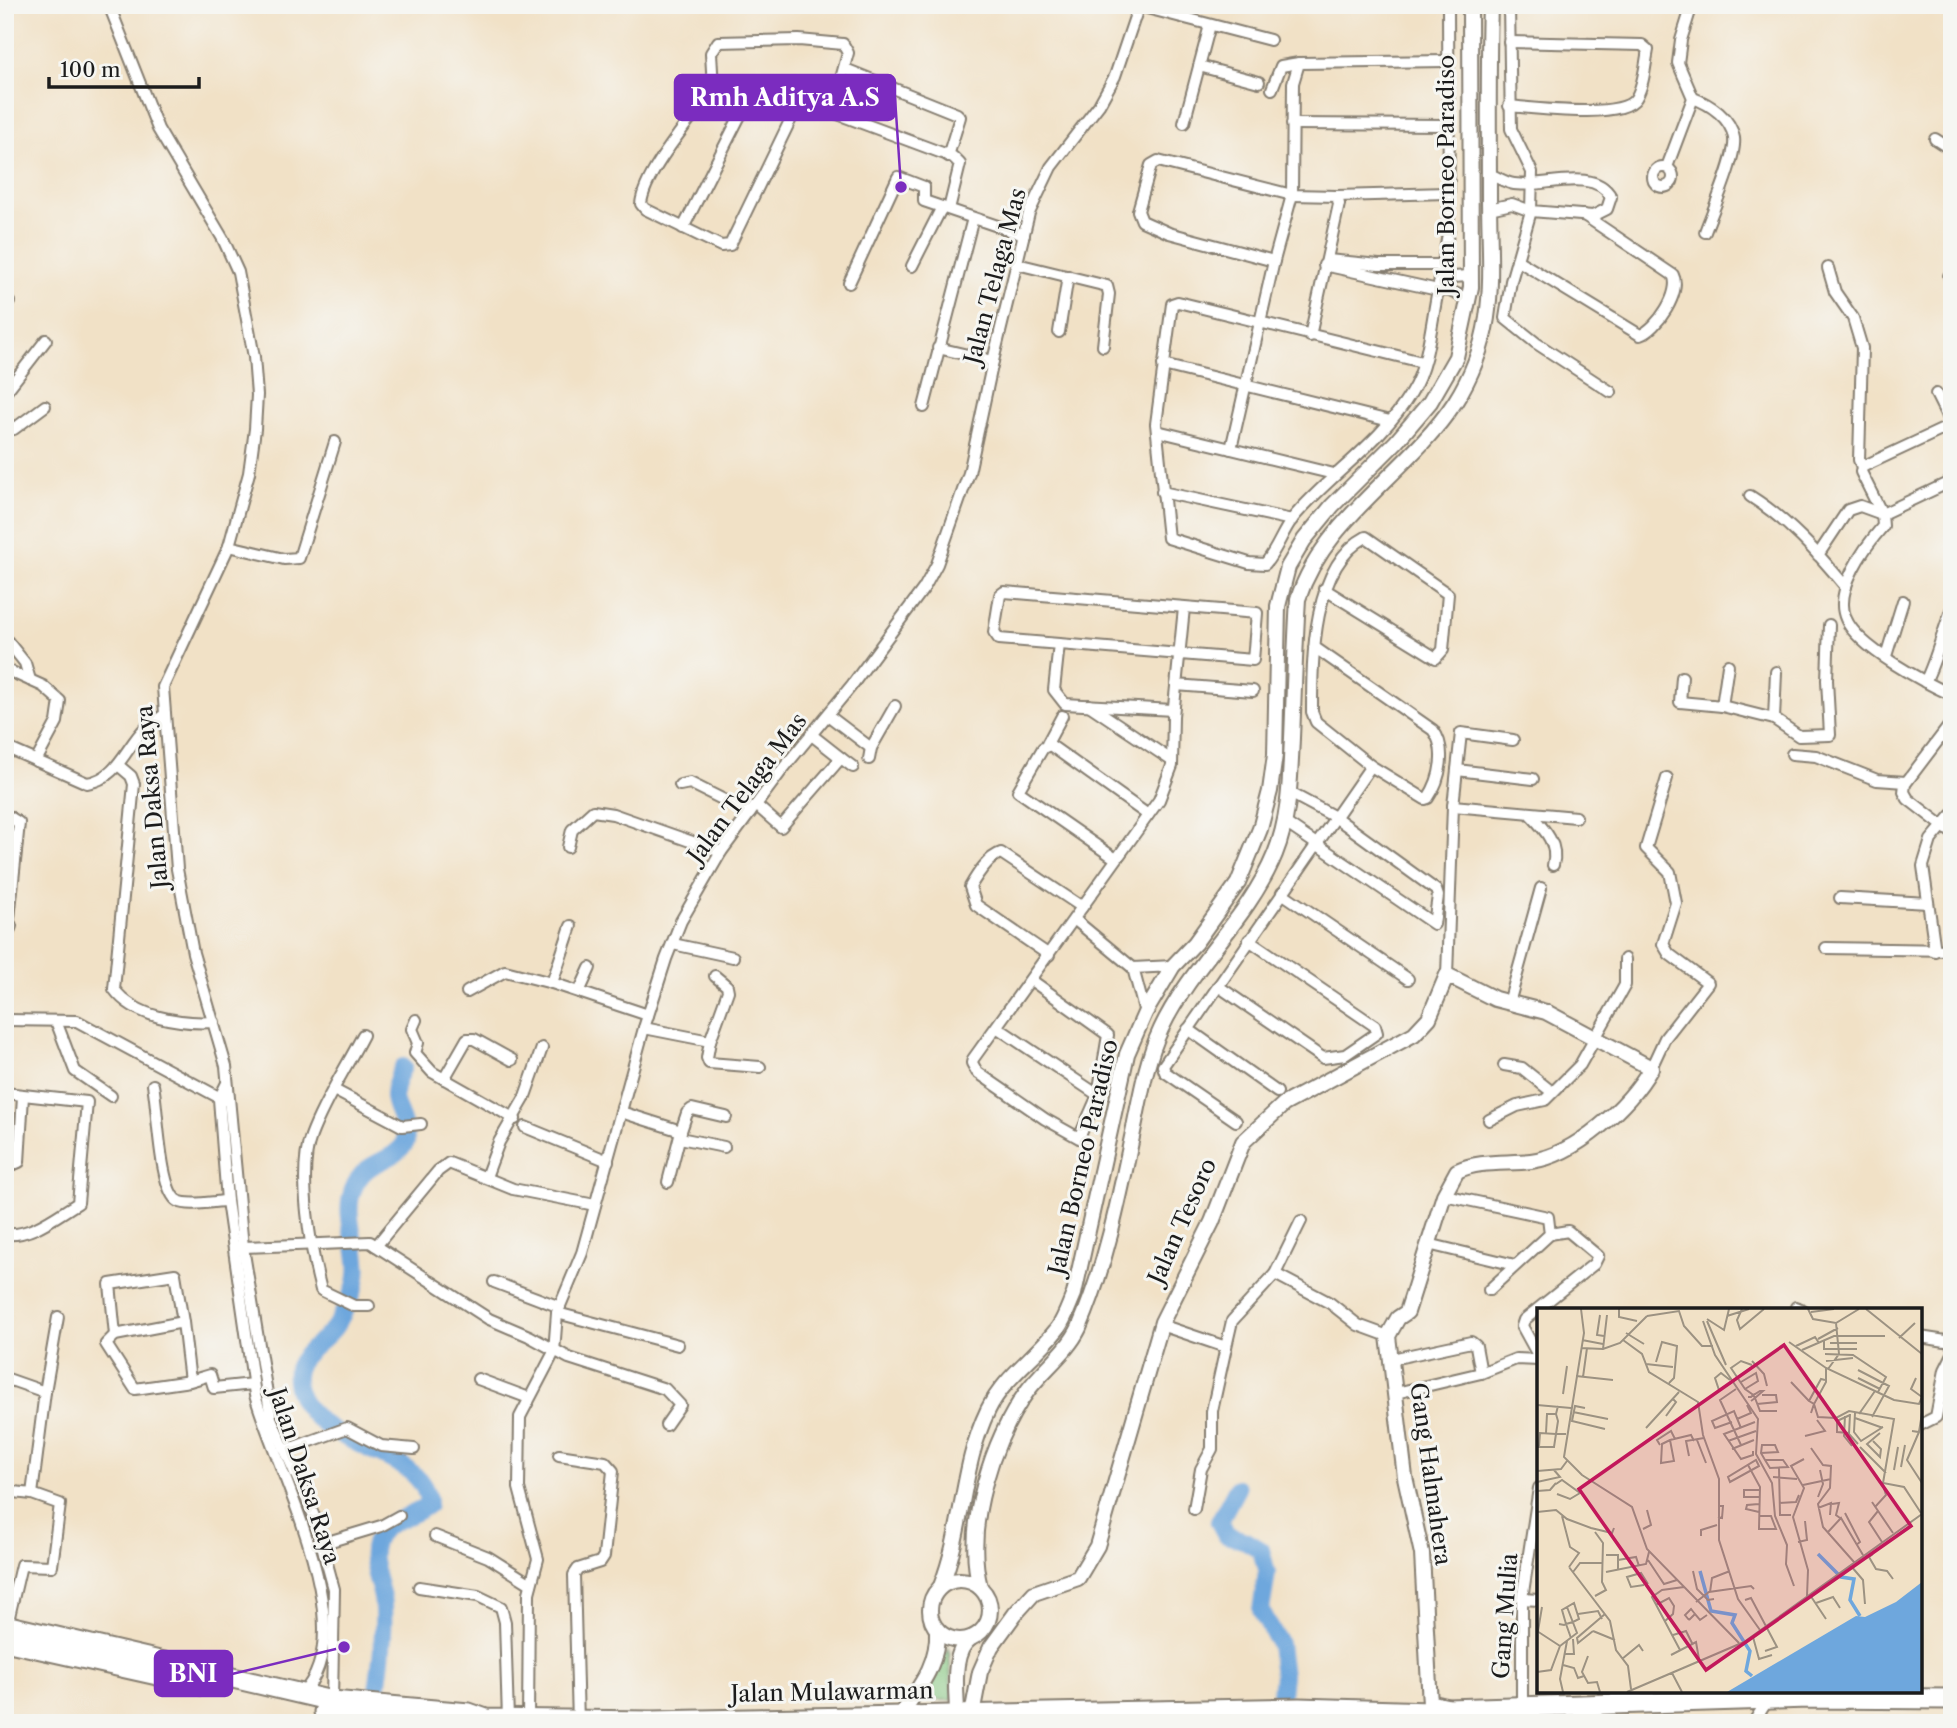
<svg xmlns="http://www.w3.org/2000/svg" width="1957" height="1728" font-family="'Libre Caslon Text',serif">
<style>
.green{fill:#84c67f;stroke:#50714e;stroke-width:2}
.lines{fill:none;stroke-linecap:round;stroke-linejoin:round}
.river{stroke:#6ea7dd;stroke-width:18}
.street-casing{stroke:#867e71;stroke-width:14}
.secondary-casing{stroke:#867e71;stroke-width:18}
.highway-casing{stroke:#867e71;stroke-width:23}
.street{stroke:#fff;stroke-width:10}
.secondary{stroke:#fff;stroke-width:14}
.highway{stroke:#fff;stroke-width:19}
.labels{text-anchor:middle;stroke-width:6;stroke-linejoin:round;paint-order:stroke}
.street-label{font-size:23px;fill:#1c1c1c;stroke:#f6f6f2}
.inset-river{fill:none;stroke:#6ea7dd;stroke-width:3.5}
.inset-road{fill:none;stroke:#9c9282;stroke-width:2}
.view{fill:#c2185b;fill-opacity:0.15;stroke:#c2185b;stroke-width:3.5}
.inset-edge{fill:none;stroke:#1c1c1c;stroke-width:3.5}
.leader{fill:none;stroke:#7b2cbf;stroke-width:2.5}
.callout-dot{fill:#7b2cbf;stroke:#f6f6f2;stroke-width:2.5}
.callout{fill:#7b2cbf;stroke:#7b2cbf;stroke-width:2.5}
.callout-label{font-size:24px;text-anchor:middle;font-weight:bold;fill:#fff}
</style>
<rect width="100%" height="100%" fill="#f6f6f2"/>
<filter id="ink" filterUnits="userSpaceOnUse"><feTurbulence type="fractalNoise" baseFrequency=".0143" numOctaves="2"/><feDisplacementMap in="SourceGraphic" scale="14" xChannelSelector="R" yChannelSelector="G"/><feConvolveMatrix kernelMatrix="1 2 1 2 8 2 1 2 1" color-interpolation-filters="sRGB"/></filter>
<filter id="wash" filterUnits="userSpaceOnUse"><feTurbulence type="fractalNoise" baseFrequency=".00686" numOctaves="4" result="noise"/><feDisplacementMap in="SourceGraphic" scale="28" xChannelSelector="R" yChannelSelector="G"/><feGaussianBlur stdDeviation="1.57" result="paint"/><feColorMatrix in="noise" values="0 0 0 0 0 0 0 0 0 0 0 0 0 0 0 0 0 1.4 0 .05"/><feComposite in="paint" operator="in"/></filter>
<g filter="url(#wash)">
<rect width="100%" height="100%" fill="#f1e1c6"/>
<path class="green" d="M949,1648L952,1700L917,1701Z"/>
<g class="lines">
<g class="river">
<path d="M1237,1488L1219,1522L1226,1535L1246,1541L1261,1550L1267,1573L1261,1610L1279,1644L1283,1676L1278,1723"/>
<path d="M373,1719C378,1682 385,1642 383,1605C381,1579 362,1556 381,1531C391,1519 415,1516 428,1505C428,1447 315,1453 297,1387C289,1358 319,1347 334,1328C342,1317 349,1302 354,1289C367,1254 338,1219 355,1185C369,1157 389,1166 406,1142C404,1104 382,1108 403,1067"/>
</g>
</g>
</g>
<g filter="url(#ink)">
<g class="lines">
<defs>
<g id="street">
<path d="M109,5L158,129L223,239L238,272L254,357L257,395L255,429L249,473L229,546L163,687L177,869L193,953L226,1066L243,1247L271,1418L314,1516L334,1589L332,1701"/>
<path d="M816,5L817,6"/>
<path d="M1139,6L1270,40"/>
<path d="M1199,66L1259,82"/>
<path d="M845,69L957,114L960,117L948,156"/>
<path d="M742,86L816,83L839,87"/>
<path d="M713,88L711,53L718,42L799,40L843,44L848,53L832,111"/>
<path d="M1272,89L1281,66L1299,63"/>
<path d="M1693,98C1710,104 1731,118 1734,138C1737,156 1712,212 1705,232"/>
<path d="M800,100L730,245L721,246L645,209L641,204C644,172 694,116 713,88L731,85L800,100L953,157L960,164L949,209"/>
<path d="M1509,106C1534,108 1623,120 1636,98C1644,85 1645,65 1648,50L1642,45L1509,42"/>
<path d="M1184,123L1210,25"/>
<path d="M1292,124L1448,125"/>
<path d="M1935,139L1952,150"/>
<circle cx="1663" cy="177" r="10"/>
<path d="M1667,167L1693,98L1678,63L1681,40L1692,5"/>
<path d="M1489,174C1497,177 1506,183 1514,184C1542,188 1595,166 1611,197L1607,209L1593,216L1531,211L1532,172L1511,129L1509,5"/>
<path d="M1337,196L1447,193"/>
<path d="M1489,209L1512,204L1531,211L1511,281L1505,318L1536,343L1611,392"/>
<path d="M683,228L753,90"/>
<path d="M1328,260L1379,265H1443"/>
<path d="M1517,260L1640,335C1657,329 1682,292 1673,275L1584,215"/>
<path d="M1274,261L1169,233L1142,221L1138,211L1151,165L1158,161L1292,195L1337,196L1339,204L1310,336"/>
<path d="M1017,264L1107,286L1109,294L1103,346"/>
<path d="M1324,265L1438,290L1449,228L1448,5"/>
<path d="M912,266L942,207"/>
<path d="M1828,268L1835,292L1853,318L1862,348L1859,460L1862,467"/>
<path d="M1440,274L1452,277L1469,276"/>
<path d="M1949,276L1952,275"/>
<path d="M849,283L898,177L924,187V201L1024,235"/>
<path d="M5,307L9,302"/>
<path d="M1059,332L1068,276"/>
<path d="M938,348L993,361"/>
<path d="M1422,362L1178,302L1172,304L1156,424L1168,538L1249,563L1265,564C1277,550 1282,532 1293,518C1329,475 1382,442 1411,393C1429,364 1431,323 1438,290L1450,291L1470,300"/>
<path d="M1163,365L1390,421"/>
<path d="M5,393L46,340"/>
<path d="M1936,394L1952,426"/>
<path d="M924,407L973,218"/>
<path d="M5,419L14,429L45,406"/>
<path d="M1157,431L1334,474"/>
<path d="M1231,449L1274,261L1292,195L1293,83L1299,63L1448,61"/>
<path d="M1952,481L1882,514L1883,526C1865,547 1833,590 1846,619C1858,648 1924,682 1952,695"/>
<path d="M1162,492L1292,520"/>
<path d="M1750,496C1788,520 1818,553 1846,587"/>
<path d="M1882,514L1861,472L1862,467L1952,425"/>
<path d="M229,546L284,559L299,558L335,442"/>
<path d="M1818,555L1848,510L1860,506L1882,514"/>
<path d="M1004,592L1257,613L1253,660L999,639L994,632L1000,595Z"/>
<path d="M5,638L25,663L30,680"/>
<path d="M1059,644L1054,690L1065,704L1173,710"/>
<path d="M1314,647L1433,730C1447,748 1441,779 1428,798L1425,799L1371,766L1316,722L1312,712C1312,660 1312,565 1366,537L1448,594L1443,650L1436,658L1324,589"/>
<path d="M1886,656L1903,601"/>
<path d="M5,669L43,686L60,701L57,722L36,761"/>
<path d="M1682,677L1680,702L1722,706L1774,719L1799,736L1830,735L1827,680L1829,625"/>
<path d="M1925,682C1937,658 1942,633 1952,608"/>
<path d="M1176,685L1253,691"/>
<path d="M1089,705L1171,760"/>
<path d="M1722,706L1728,665"/>
<path d="M829,716L871,748"/>
<path d="M1774,719L1776,672"/>
<path d="M1952,722L1905,784L1904,792L1908,799L1952,833"/>
<path d="M1047,744L1062,716"/>
<path d="M5,747L87,783C118,779 126,746 146,727C152,722 159,719 165,714"/>
<path d="M1792,754L1816,756L1877,780L1906,782"/>
<path d="M841,758L853,767"/>
<path d="M869,759L871,748L895,706"/>
<path d="M118,765L131,776L134,784L114,989C135,1018 182,1024 214,1022"/>
<path d="M1457,770L1533,779"/>
<path d="M680,785L690,783L750,813"/>
<path d="M756,805L781,827L841,758L813,736"/>
<path d="M1453,806L1461,733L1513,740"/>
<path d="M5,814L19,823L9,919"/>
<path d="M1531,815C1544,829 1559,844 1553,865"/>
<path d="M1284,822L1434,924L1438,896L1436,890L1335,817L1290,793"/>
<path d="M568,847L572,830L593,811L613,814L721,852"/>
<path d="M1116,859L1018,791L1043,748L1050,745L1148,815"/>
<path d="M1282,893L1408,979"/>
<path d="M1840,898L1928,903"/>
<path d="M5,914L11,926L5,942"/>
<path d="M1074,919L1133,968L1145,1013"/>
<path d="M571,926L552,983L648,1015"/>
<path d="M673,944L733,957"/>
<path d="M1826,948L1952,950"/>
<path d="M1935,951L1923,866L1931,840L1952,815"/>
<path d="M1049,955L976,905L970,887C977,875 988,857 1001,853L1082,907"/>
<path d="M1133,968L1173,966"/>
<path d="M1447,975L1453,806L1576,817"/>
<path d="M1031,980L1108,1035L1098,1095L1079,1138L1045,1119L977,1072L972,1063L973,1059L1159,800L1172,766L1173,716L1184,608"/>
<path d="M1218,986L1323,1058L1345,1055L1377,1033L1375,1026L1249,940"/>
<path d="M580,990L590,968"/>
<path d="M467,992L505,971L552,983"/>
<path d="M1509,1003L1541,888"/>
<path d="M5,1020L77,1021L224,1100"/>
<path d="M416,1020L412,1029L418,1043L415,1053L432,1072L515,1119"/>
<path d="M56,1021L75,1071L111,1096"/>
<path d="M644,1028L710,1041L707,1058L709,1063L760,1067"/>
<path d="M998,1028L1098,1095"/>
<path d="M1188,1029L1277,1092"/>
<path d="M363,1035C346,1068 324,1101 311,1136C297,1172 311,1252 321,1290L354,1306H369"/>
<path d="M710,1041L728,991L727,986L715,976"/>
<path d="M1504,1065L1522,1068L1552,1092"/>
<path d="M1651,1068L1665,1038L1708,983L1669,954L1663,944L1676,903L1670,872L1646,848L1667,778"/>
<path d="M444,1079L467,1039H474L512,1060"/>
<path d="M227,1083L219,1099L227,1201L255,1395C275,1468 365,1629 302,1694"/>
<path d="M153,1085C158,1107 159,1191 178,1201C189,1207 215,1201 227,1201"/>
<path d="M334,1090L402,1126L421,1124"/>
<path d="M5,1093L87,1102L78,1203C56,1216 31,1237 5,1234"/>
<path d="M621,1112L681,1131L668,1182"/>
<path d="M1489,1120L1517,1106L1545,1100L1580,1065L1625,985V959"/>
<path d="M1236,1121L1165,1072L1163,1066L1371,766"/>
<path d="M525,1127L608,1161"/>
<path d="M681,1131L687,1113L692,1109L726,1117"/>
<path d="M680,1138L724,1147"/>
<path d="M5,1168L19,1162L23,1096"/>
<path d="M486,1177L499,1142L524,1099L542,1048"/>
<path d="M1444,1195L1548,1217L1550,1234L1489,1290"/>
<path d="M1428,1244L1515,1265"/>
<path d="M376,1246L438,1171L449,1163L513,1189L595,1205"/>
<path d="M243,1247L370,1242L489,1319L529,1336L569,1358L665,1389L680,1405L666,1425"/>
<path d="M1275,1274L1330,1303L1358,1325L1388,1336"/>
<path d="M494,1282L560,1307"/>
<path d="M1796,1307L1803,1310"/>
<path d="M557,1313L678,1345"/>
<path d="M1161,1325L1226,1347L1232,1321L1275,1274L1301,1221"/>
<path d="M115,1335L110,1284L175,1274L183,1322"/>
<path d="M1920,1337L1952,1342"/>
<path d="M1539,1357L1522,1326L1524,1320L1594,1264L1598,1256L1568,1231L1550,1234"/>
<path d="M1392,1359L1471,1342L1476,1346L1481,1373"/>
<path d="M5,1378L45,1392L32,1494"/>
<path d="M478,1379L529,1398"/>
<path d="M190,1381L135,1389L106,1344L115,1335L183,1322L190,1381L210,1375L214,1388L253,1384"/>
<path d="M45,1392L58,1317"/>
<path d="M1396,1393L1481,1373L1516,1359L1539,1360"/>
<path d="M1920,1425L1936,1417L1945,1370L1952,1356"/>
<path d="M286,1450L347,1428L381,1446L414,1449"/>
<path d="M559,1455L605,1462L613,1471L604,1556L600,1562L578,1569L574,1575L578,1723"/>
<path d="M5,1491L32,1494L60,1504L52,1566L21,1565L7,1625"/>
<path d="M1194,1509L1201,1469L1212,1449V1411L1226,1347"/>
<path d="M435,1536L488,1557L531,1584"/>
<path d="M321,1544L381,1526L399,1516"/>
<path d="M419,1587L478,1596L501,1607L505,1622L508,1720"/>
<path d="M1522,1599L1539,1600"/>
<path d="M1522,1704V1599L1539,1488"/>
<path d="M528,1722L529,1593L538,1559L519,1488L520,1417L554,1352L557,1313L582,1253L644,1028L666,959L681,921L721,852L782,770L852,685L924,588L937,564L969,473L993,361L1029,213L1051,167L1099,105L1115,76L1139,5"/>
<path d="M447,1723V1722"/>
<path d="M1753,1723L1768,1700"/>
</g>
<g id="secondary">
<circle cx="960" cy="1610" r="30"/>
<path d="M941,1586C964,1528 961,1466 988,1410C1004,1377 1036,1357 1058,1328C1065,1318 1069,1305 1074,1294L1127,1054L1145,1013L1173,966L1195,943L1238,883L1260,829L1270,791L1275,755L1278,606L1288,567L1304,540L1332,506L1396,442L1430,402L1456,357L1471,287L1470,5"/>
<path d="M980,1587C964,1526 992,1440 1028,1390C1044,1369 1068,1351 1079,1328C1105,1268 1119,1200 1132,1137C1140,1100 1145,1063 1161,1029C1191,965 1248,920 1275,854C1290,817 1290,778 1292,738C1294,692 1295,646 1298,599C1324,518 1409,472 1455,402C1500,331 1489,274 1489,196C1489,133 1488,69 1490,5"/>
<path d="M901,1714C920,1686 939,1664 937,1629"/>
<path d="M957,1714C957,1692 950,1652 971,1638"/>
<path d="M972,1714L980,1672L991,1647L1015,1614L1034,1593L1078,1578L1097,1546L1162,1322L1212,1222L1243,1142L1284,1104L1414,1034L1429,1018L1447,975L1495,999L1546,1012L1651,1068C1629,1106 1576,1155 1531,1161C1507,1164 1479,1160 1457,1171L1444,1195L1407,1312L1398,1318L1388,1336L1405,1477L1422,1554L1430,1705"/>
</g>
<g id="highway">
<path d="M5,1625L332,1701L469,1713L486,1719L652,1721L1299,1708L1430,1712L1448,1709"/>
<path d="M5,1641L202,1685"/>
<path d="M1435,1706L1448,1709L1808,1698L1952,1699"/>
<path d="M324,1712L416,1720"/>
</g>
</defs>
<use href="#street" class="street-casing"/>
<use href="#secondary" class="secondary-casing"/>
<use href="#highway" class="highway-casing"/>
<use href="#street" class="street"/>
<use href="#secondary" class="secondary"/>
<use href="#highway" class="highway"/>
</g>
</g>
<g class="labels">
<g class="street-label">
<text transform="translate(1446 175) rotate(-90)" y="8">Jalan Borneo Paradiso</text>
<text transform="translate(995 276) rotate(-75)" y="8">Jalan Telaga Mas</text>
<text transform="translate(747 788) rotate(-53)" y="8">Jalan Telaga Mas</text>
<text transform="translate(152 797) rotate(-95)" y="8">Jalan Daksa Raya</text>
<text transform="translate(1083 1157) rotate(-77)" y="8">Jalan Borneo Paradiso</text>
<text transform="translate(1182 1221) rotate(-66)" y="8">Jalan Tesoro</text>
<text transform="translate(1431 1474) rotate(82)" y="8">Gang Halmahera</text>
<text transform="translate(305 1476) rotate(72)" y="8">Jalan Daksa Raya</text>
<text transform="translate(1505 1616) rotate(-86)" y="8">Gang Mulia</text>
<text transform="translate(832 1692) rotate(-1)" y="8">Jalan Mulawarman</text>
</g>
</g>
<g transform="translate(1537 1308)">
<rect width="385" height="385" fill="#f1e1c6"/>
<path d="M385,274V384H190L319,308L328,309L359,294Z" fill="#6ea7dd"/>
<path class="inset-river" d="M281,246L304,269L317,271L313,292L323,308M163,263L174,303L198,307L195,315L213,343L209,363L215,368"/>
<path class="inset-road" d="M44,1L47,25L27,149L45,167L95,199L110,241L202,335M82,1V9L100,13M205,1L200,12L203,21L227,1M271,1L276,11L299,15L322,1M329,1L385,46M274,4L297,1M63,7L60,27L67,28M110,8L142,3L147,18L165,38H176M190,8L212,1M170,11L187,22L192,1M166,13L178,47L221,111L219,146L235,175L238,208L250,237L249,256L257,278M170,13L189,57M89,25L107,36M362,30L378,15M281,31L301,20M45,32L66,36M86,32L105,46L112,64L161,94L166,127L182,171V232L201,291L223,322M287,33V41H320M252,34L289,60L357,92L382,96L385,89L374,81L379,70M293,35H320M259,38L278,29L282,35M44,40L66,41L83,35L110,8M66,41L70,7M265,42L297,28H348M288,46L316,47L349,69L341,84M215,53L227,66L230,78M289,53L316,50M119,54L125,34L140,38L137,70L132,75M109,56L136,59M289,60V74L277,96L281,109L299,110L312,103L357,111L346,175L367,179L384,205M291,61L302,46L299,15M321,62L352,78L335,109M39,68L76,72M46,69L50,40M321,70L343,81M193,72L184,65L178,70L182,82L194,75M204,74L219,65L221,73L208,81M254,74L272,93M199,81L183,92L204,137M26,86L30,58M211,89H214L216,87L218,86L223,83H226L218,90L216,87L215,86L208,81L194,60L204,53L215,57M214,93L218,90L223,103H240M220,96L240,94L239,87H225M0,97L34,100M48,100L38,98L35,113L68,121M36,104L71,111M274,105L277,96L272,93L284,71L288,72M318,105L317,124L324,133L346,119M19,106L21,113L17,139H2L3,125L19,126H29M313,106L312,126L321,136M322,106L338,83M129,108L139,94L136,91M308,108L307,128L315,138M318,110L346,120M200,111L214,105L210,97M195,114L178,120L175,113L197,103L204,120M109,120L142,84M375,123L382,124L385,105M382,124L370,152L385,175M9,125L10,106H19L21,98M312,125L300,124V113L313,107M268,128L288,123L280,112M133,132L137,153L124,155L125,136L133,132L154,127L157,133M160,132L169,155M191,133L219,123M336,133L344,141L343,149L330,136L343,125M123,137L120,132L134,123L138,131M323,139L349,165M274,140L286,157L294,158L293,180L281,196L286,219L317,254M195,141L217,132M216,143V147L204,151L187,126L218,114M224,145L241,144L238,137H225L224,145L228,152L233,160L251,159L246,152H228M152,148L149,133L167,130M267,151L254,158L267,180L256,209L271,262L270,288M219,152L222,158L193,174L191,169ZM211,157L223,179L222,220V221H239L234,208H222M364,159L368,137M242,160L243,207H254M357,162L361,139M0,163L24,161L30,153M236,169L260,171M0,174L23,169L17,162M19,176L25,172L43,185L33,191L20,186M266,177L294,171M0,183L13,182L19,175M222,189H207V182H222M281,189L286,176L283,162M335,194L356,225M242,195L259,194L262,187M222,196L210,197L209,201L222,204M295,196L302,195L299,207L303,210M338,199L349,187L346,177M281,200L294,195L293,207M341,203L332,214L345,234M0,204L19,202L30,211L54,220L75,225L77,220M308,205L323,234L319,237M25,208L33,239L42,245L32,259M181,209L185,210L186,198H181M106,221L114,217L110,202M291,224L304,210L326,247M164,228V222L180,217M261,234L270,232L268,213M336,246L332,249L339,261L350,263L356,271M69,247H81V261M81,252L99,249L102,258M111,252L127,276L140,272M314,258L326,272L328,296M32,259L73,313L79,342L91,358L94,381M156,263L160,281L171,292L177,291M36,264L43,255H65M69,264L109,256L112,244M107,277L94,279L90,269L104,265L111,276M173,284L175,270L193,263M273,287L289,311M58,288L69,282L65,274L66,235L58,224M208,292L214,290L240,339L228,343M159,294L172,284L214,278L217,281M279,295L296,289L303,300M119,297L132,290L137,298L136,306L128,313M41,306L61,303L65,311M152,312L158,306L163,312L170,307M152,312L148,307L154,301L158,306M22,316L27,317L29,316L36,314L42,311L37,295L25,302L29,316L34,330M0,323L23,338M1,323L5,299M56,323L41,335L40,330L68,306M56,323L78,332M136,327L149,323L155,335M216,329L222,351L235,347M23,338L40,325L30,299M143,342L115,289L125,282L147,279M28,346H37L36,331M134,347L159,334L162,351M51,348L45,364L51,375L60,374L63,384M85,351L102,337L106,343M26,357L37,360L41,370L47,368M0,364L14,362L23,338M135,365L145,384M26,384L23,371L30,333M90,384L207,334L385,206"/>
<path class="view" d="M247,37L374,218L169,362L42,181Z"/>
<rect width="385" height="385" class="inset-edge"/>
</g>
<path class="leader" d="M901 187L895 98M344 1647L232 1674"/>
<g class="callout-dot">
<circle cx="901" cy="187" r="7"/>
<circle cx="344" cy="1647" r="7"/>
</g>
<g class="callout">
<rect x="675" y="75" width="220" height="45" rx="7"/>
<rect x="155" y="1651" width="77" height="45" rx="7"/>
</g>
<g class="callout-label">
<text x="785" y="106">Rmh Aditya A.S</text>
<text x="193" y="1682">BNI</text>
</g>
<rect width="1957" height="1728" fill="none" stroke="#f6f6f2" stroke-width="28"/>
<path d="M49 77v10h150v-10" fill="none" stroke="#1c1c1c" stroke-width="3.5"/>
<text x="60" y="77" font-size="21" fill="#1c1c1c" stroke="#f6f6f2" stroke-width="5" paint-order="stroke">100 m</text>
</svg>
